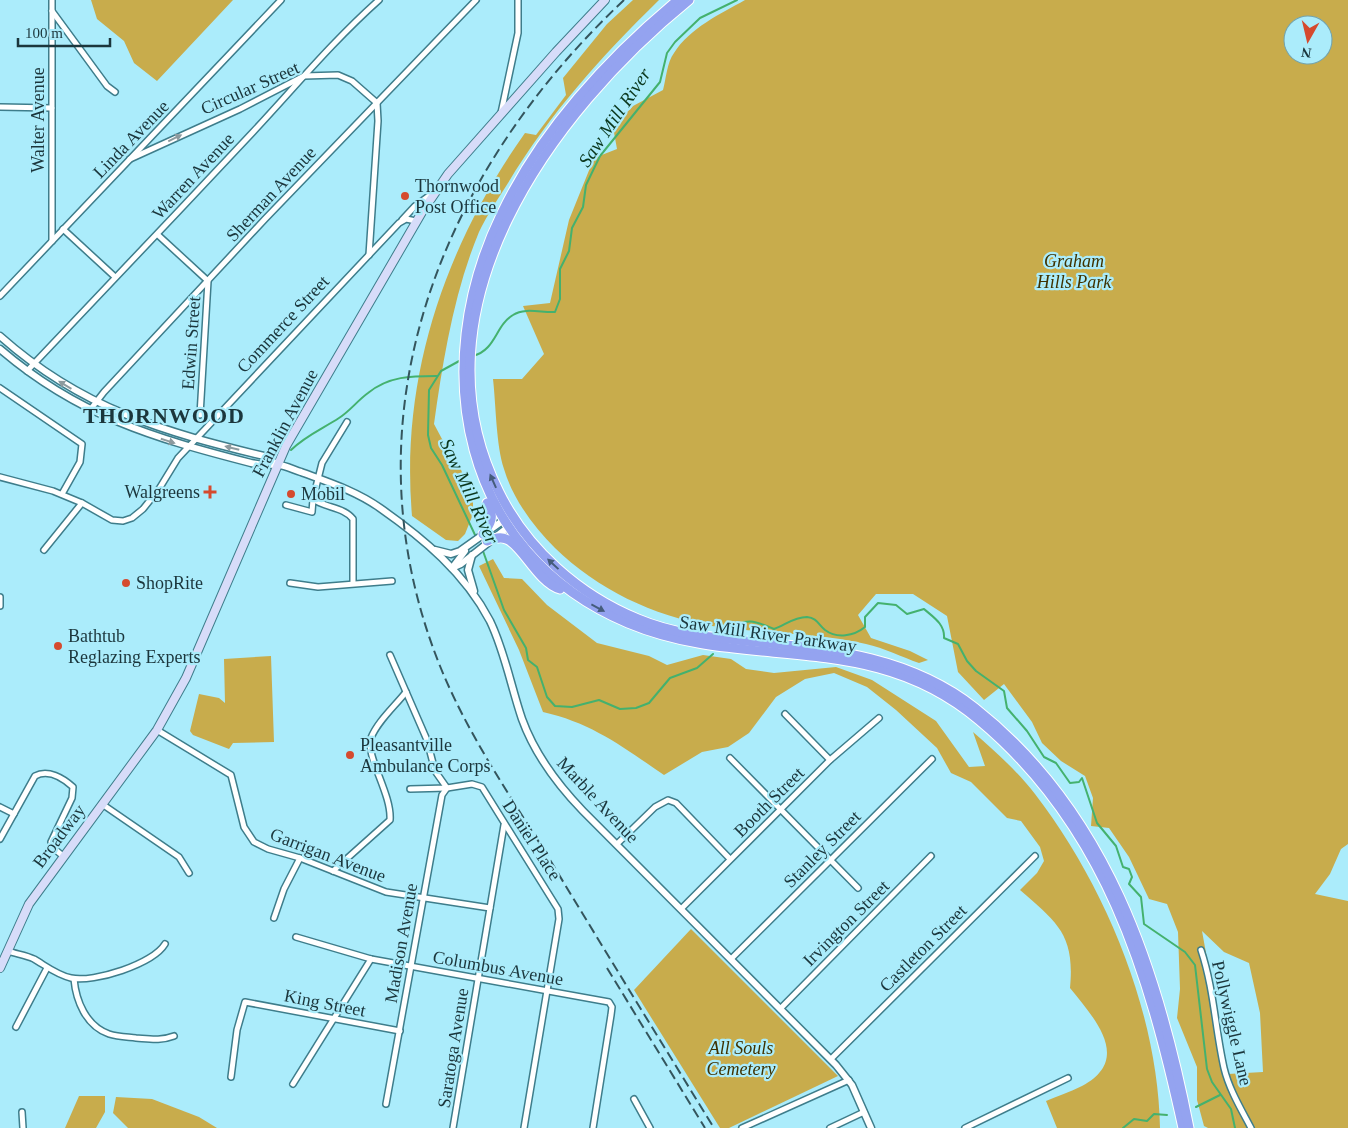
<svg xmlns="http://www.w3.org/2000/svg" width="1348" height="1128" font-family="'Times New Roman',serif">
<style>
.green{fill:#c8ac4c;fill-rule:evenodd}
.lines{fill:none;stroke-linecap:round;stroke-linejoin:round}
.stream{stroke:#44b16e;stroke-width:2}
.minor-casing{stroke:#3e7d8b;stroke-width:8}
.tertiary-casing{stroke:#3e7d8b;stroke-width:9}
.secondary-casing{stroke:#3e7d8b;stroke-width:10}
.trunk-casing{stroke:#fff;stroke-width:11}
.minor{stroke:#fff;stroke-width:5}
.tertiary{stroke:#fff;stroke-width:6}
.secondary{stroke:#d7dcf9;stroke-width:8}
.trunk{stroke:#94a3f0;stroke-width:9}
.rail{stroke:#34555d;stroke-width:2;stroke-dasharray:10 5;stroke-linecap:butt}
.oneway{fill:#8d9a9e}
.oneway2{fill:#455c7b}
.poi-dot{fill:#d54a2e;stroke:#abecfb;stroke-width:2}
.labels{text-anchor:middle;stroke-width:4.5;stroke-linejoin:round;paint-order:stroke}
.street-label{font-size:18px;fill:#1b363c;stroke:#abecfb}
.poi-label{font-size:18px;fill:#1b363c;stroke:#abecfb;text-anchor:start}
.park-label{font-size:18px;font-style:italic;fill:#3f3200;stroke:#abecfb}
.water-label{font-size:19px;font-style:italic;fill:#0a371d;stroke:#abecfb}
.district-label{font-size:22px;font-weight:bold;letter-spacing:1px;fill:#1b363c;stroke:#abecfb}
</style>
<rect width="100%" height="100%" fill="#abecfb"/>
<g class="green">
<path d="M91,0H233L157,81L134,63L124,41L97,19Z"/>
<path d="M633,0H659C601,57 550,113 508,183C498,199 487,215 479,232C454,292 443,360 434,424L442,439L453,448L473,502V514L465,534L458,541L446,540L412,516C400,377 445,246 525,133L536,135L566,95L563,78L607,24Z"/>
<path d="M745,0H1348V844L1341,849L1330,874L1315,894L1348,901V1128H1208L1204,1126L1197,1100V1067L1177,1018L1180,989L1178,932L1167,904L1149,899L1129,857L1109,828L1091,826L1093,798L1085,776L1061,761L1042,743L1032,722L1004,684L984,700L958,672L947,616L913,594H876L858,615L871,638L910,651L928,660L919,663C902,657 884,648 866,644C815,632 762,634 712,626C653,616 597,589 555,548C533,526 513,499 504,469C496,445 496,405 493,379H522L544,354L523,306L550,303L569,220L594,158L617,149L613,127L633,106L663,90C666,79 667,62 674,53C690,28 720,14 745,0ZM1293,25H1323V55H1293ZM1202,931L1224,952L1249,963L1260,1013L1263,1072L1228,1074Z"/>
<path d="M493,559L504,578L522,579L547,605L597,643L649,656L667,665L703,655L731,659L746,669L774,673L836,667L872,680L936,721L969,767L985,766L973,732C995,751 1017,771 1035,794C1105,885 1158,1012 1160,1128H1057L1046,1101C1057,1096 1070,1092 1082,1086C1133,1059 1094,1018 1070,988C1075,935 1058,923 1020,890L1037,873L1044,861L1040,847L1021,821L1007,818L971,782L951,773L937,748L896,710L867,687L834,673L805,679L776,697L749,733L728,747L702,752L664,775C623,747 592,723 543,712L519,650L479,566Z"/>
<path d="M271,656L274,742L233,743L229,749L193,735L190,731L199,694L219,698L225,703L224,659Z"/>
<path d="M691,929L838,1076L729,1128H720L634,990Z"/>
<path d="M79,1096H105V1112L96,1128H65Z"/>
<path d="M116,1097L152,1099L199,1117L217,1128H128L113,1113Z"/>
</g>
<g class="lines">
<g class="stream">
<path d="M473,356C496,350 495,326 513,315C525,307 542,313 555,312L560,299V269L569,251L572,228L583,207L586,185L600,156L660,82L667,53L675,42L700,18L737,0"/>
<path d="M461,360L441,371L429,390L428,435L431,448L442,465L476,537"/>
<path d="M291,450C305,436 322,429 339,418C350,411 357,401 368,393C389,376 411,376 437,376"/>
<path d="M483,551L504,610L526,648L528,660L537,667L547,697L555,706L572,707L599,700L620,709L636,708L649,703L670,678L697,668L713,654"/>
<path d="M731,630C746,616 757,622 774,629C785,625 794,617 807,617C817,618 818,624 825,630C837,639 854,636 865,627V617L878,603L896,605L907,614L924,609C933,617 945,624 944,638L958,644L967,661L976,671L1004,691L1007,708L1027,731L1044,757L1056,763L1070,783L1079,782L1082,778L1097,823L1116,846L1123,867L1129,869L1132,877L1129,884L1141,897L1144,924L1185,952L1195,965L1207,1069L1212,1082L1231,1109L1235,1128"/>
<path d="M1196,1107L1220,1095"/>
<path d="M1123,1128L1134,1119L1147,1121L1154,1114L1167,1115"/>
</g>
<defs>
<g id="minor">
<path d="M52,0V241"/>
<path d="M52,11L107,86L115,92"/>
<path d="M0,107L52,108"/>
<path d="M501,113L518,33V0"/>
<path d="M130,159L240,109L304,76L338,75L352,81L377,103L378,121L369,255"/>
<path d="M402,220L415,206L433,193"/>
<path d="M63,229L114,276"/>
<path d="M158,235L208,281L200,415"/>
<path d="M0,296L281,0"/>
<path d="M27,371C103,291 178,212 253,132C295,87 333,41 379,0"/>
<path d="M0,388L82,444L80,462L62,494"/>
<path d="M90,410L104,392L265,219L476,0"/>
<path d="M347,422L322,463L313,499C325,508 344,507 353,519V583"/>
<path d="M0,477L53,491L82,503L112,520L123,521L132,518L143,509L159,489L178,458L399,223L406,219L416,221"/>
<path d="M286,505L312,512L313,499"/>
<path d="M44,550L82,503"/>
<path d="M290,583L318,587L392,581"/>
<path d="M0,597V606"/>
<path d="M785,714L830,760"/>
<path d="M157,730L231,775L244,827L254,842L268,849L300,858L386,892L490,908"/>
<path d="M730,758L858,888"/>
<path d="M410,789L447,788L472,784L482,787L558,909L559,919L524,1128"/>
<path d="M102,804L179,857L189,873"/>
<path d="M0,807L14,814"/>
<path d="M0,839L35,776C48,769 63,778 73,787L72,798L51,842L52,847L63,856"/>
<path d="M617,844L655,807L668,800L676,803L730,859"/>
<path d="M333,871L390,820C392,794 365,756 371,738C377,722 395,706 406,692"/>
<path d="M681,909L830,760L879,718"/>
<path d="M274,918L284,889L300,858"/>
<path d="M296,937L371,959L609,1002L612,1007L611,1015L593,1128"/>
<path d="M1201,950C1214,989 1215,1028 1224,1068C1229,1089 1241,1109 1251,1128"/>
<path d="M8,951C16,954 26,955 34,959C46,966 57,975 71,978C94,983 153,964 165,944"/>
<path d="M731,959L932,759"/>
<path d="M74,979C76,1001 86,1026 109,1034C118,1037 128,1037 136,1038C150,1039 161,1041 174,1036"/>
<path d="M780,1009L931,856"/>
<path d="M16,1027L47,968"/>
<path d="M831,1059L1035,856"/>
<path d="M231,1077L237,1030L245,1002L400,1031"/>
<path d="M293,1084L371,959"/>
<path d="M634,1099L650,1128"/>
<path d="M386,1104L442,795L447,788L435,771L427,740L390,655"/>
<path d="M22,1112L23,1128"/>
<path d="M453,1128L504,825"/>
<path d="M742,1128L849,1080"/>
<path d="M830,1128L864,1112"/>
<path d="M965,1128L1068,1078"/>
</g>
<g id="tertiary">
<path d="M0,336C82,409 164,432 268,457L277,465"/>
<path d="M0,349C78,416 154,438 251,463C261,465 268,465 278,465C285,465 294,470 301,472C328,482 356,491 380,508C423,538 465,573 490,621C505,652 511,687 522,719C535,755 557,784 583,811L836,1065L852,1085L871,1128"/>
<path d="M435,550L451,554L460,551L508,517"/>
<path d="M472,555L468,570L474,591"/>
<path d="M452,568L461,564L512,524"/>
<path d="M452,568L465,551"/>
</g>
<path id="secondary" d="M0,968L29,904L157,730L186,678L286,446L422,212L448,174L556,52L605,0"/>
<g id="trunk">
<path d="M678,0C608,58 540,132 501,215C427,368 461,553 628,623C747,673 869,627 979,720C1106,826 1149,973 1183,1128"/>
<path d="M689,0C551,112 407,309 499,492C527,549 579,595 638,619C676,635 716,638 756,642C834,649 912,658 975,708C1107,812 1158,970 1189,1128"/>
<path d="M483,534C491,523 495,516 487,503"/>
<path d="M487,541C493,539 500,536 506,539C521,543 538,583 560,589"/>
</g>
</defs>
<use href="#minor" class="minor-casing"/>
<use href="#tertiary" class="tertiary-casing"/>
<use href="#secondary" class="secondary-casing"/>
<use href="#trunk" class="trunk-casing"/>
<use href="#minor" class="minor"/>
<use href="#tertiary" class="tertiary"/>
<use href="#secondary" class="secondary"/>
<use href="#trunk" class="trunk"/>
<g class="rail">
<path d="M624,0C439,174 341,420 440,666C467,733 509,794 547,855C602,946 658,1037 714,1128"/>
<path d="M607,968L705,1128"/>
</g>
</g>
<defs><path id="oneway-solid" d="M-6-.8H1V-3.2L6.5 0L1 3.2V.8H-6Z" transform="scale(1.25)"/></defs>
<g class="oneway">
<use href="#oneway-solid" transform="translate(175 138) rotate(-26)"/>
<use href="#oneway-solid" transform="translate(65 385) rotate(-149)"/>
<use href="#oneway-solid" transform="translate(168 441) rotate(17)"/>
<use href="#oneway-solid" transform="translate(232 448) rotate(-166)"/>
</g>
<g class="oneway2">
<use href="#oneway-solid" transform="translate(493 481) rotate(-114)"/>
<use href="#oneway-solid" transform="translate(553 564) rotate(-137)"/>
<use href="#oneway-solid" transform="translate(598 608) rotate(28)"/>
</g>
<g class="poi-dot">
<circle cx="405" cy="196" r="5"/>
<path d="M207.5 484.5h5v5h5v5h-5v5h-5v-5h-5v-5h5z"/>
<circle cx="291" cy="494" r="5"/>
<circle cx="126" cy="583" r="5"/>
<circle cx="58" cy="646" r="5"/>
<circle cx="350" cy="755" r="5"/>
</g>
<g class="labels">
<g class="street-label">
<text transform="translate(250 88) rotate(-24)" y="6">Circular Street</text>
<text transform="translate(38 120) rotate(-90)" y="6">Walter Avenue</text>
<text transform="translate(131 139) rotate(-46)" y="6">Linda Avenue</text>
<text transform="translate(193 176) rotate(-47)" y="6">Warren Avenue</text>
<text transform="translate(271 194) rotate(-47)" y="6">Sherman Avenue</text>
<text transform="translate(283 324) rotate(-47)" y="6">Commerce Street</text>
<text transform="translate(191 343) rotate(-86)" y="6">Edwin Street</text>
<text transform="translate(285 423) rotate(-62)" y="6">Franklin Avenue</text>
<text transform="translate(768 634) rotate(8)" y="6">Saw Mill River Parkway</text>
<text transform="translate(598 800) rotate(47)" y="6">Marble Avenue</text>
<text transform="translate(769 802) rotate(-45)" y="6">Booth Street</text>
<text transform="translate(59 836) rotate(-53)" y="6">Broadway</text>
<text transform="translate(532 840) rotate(57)" y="6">Daniel Place</text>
<text transform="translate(822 849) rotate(-45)" y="6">Stanley Street</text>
<text transform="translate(328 855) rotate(21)" y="6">Garrigan Avenue</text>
<text transform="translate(846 923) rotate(-45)" y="6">Irvington Street</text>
<text transform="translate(401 943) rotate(-80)" y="6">Madison Avenue</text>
<text transform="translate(923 948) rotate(-45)" y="6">Castleton Street</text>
<text transform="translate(498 968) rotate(10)" y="6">Columbus Avenue</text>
<text transform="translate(325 1003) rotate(11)" y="6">King Street</text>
<text transform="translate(1232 1023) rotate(77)" y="6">Pollywiggle Lane</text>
<text transform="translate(453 1048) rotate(-81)" y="6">Saratoga Avenue</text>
</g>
<g class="poi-label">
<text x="415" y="192">Thornwood<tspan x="415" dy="21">Post Office</tspan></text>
<text x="200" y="498" text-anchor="end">Walgreens</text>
<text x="301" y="500">Mobil</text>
<text x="136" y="589">ShopRite</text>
<text x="68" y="642">Bathtub<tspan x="68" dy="21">Reglazing Experts</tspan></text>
<text x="360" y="751">Pleasantville<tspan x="360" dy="21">Ambulance Corps</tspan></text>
</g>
<g class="park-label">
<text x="1074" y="267">Graham<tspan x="1074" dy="21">Hills Park</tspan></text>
<text x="741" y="1054">All Souls<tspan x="741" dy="21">Cemetery</tspan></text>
</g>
<g class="water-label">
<text transform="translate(614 117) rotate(-56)" y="7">Saw Mill River</text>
<text transform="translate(470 491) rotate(65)" y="7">Saw Mill River</text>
</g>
<g class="district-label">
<text x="164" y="423">THORNWOOD</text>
</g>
</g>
<g transform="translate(1308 40) rotate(188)"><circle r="24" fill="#abecfb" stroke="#71a3af"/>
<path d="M0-4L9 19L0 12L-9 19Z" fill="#d54a2e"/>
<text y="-8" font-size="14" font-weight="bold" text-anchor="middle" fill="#1b363c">N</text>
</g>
<path d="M18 38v8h92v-8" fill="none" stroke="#1b363c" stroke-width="2.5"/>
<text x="25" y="38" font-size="15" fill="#1b363c" stroke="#abecfb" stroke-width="4" paint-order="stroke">100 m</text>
</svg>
